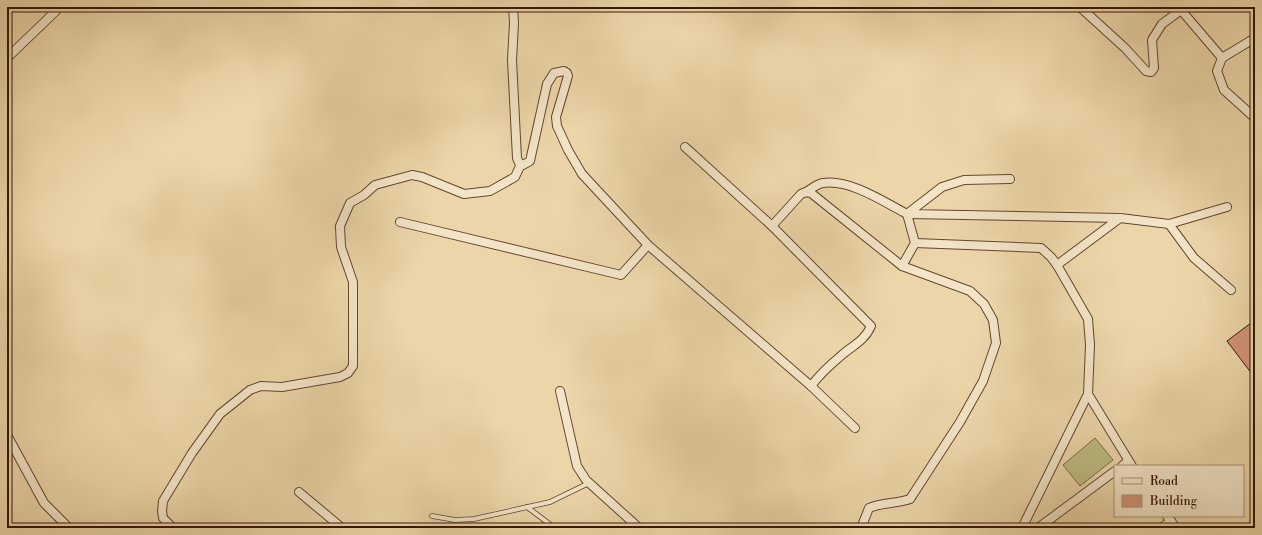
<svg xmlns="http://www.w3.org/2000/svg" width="1262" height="535" font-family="'Libre Bodoni',serif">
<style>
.green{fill:#bebc84;stroke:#7a6944}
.building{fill:#d49476;stroke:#351605}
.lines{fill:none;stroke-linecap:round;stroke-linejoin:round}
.service-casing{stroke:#63462e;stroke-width:5.5}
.minor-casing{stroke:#63462e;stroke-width:10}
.service{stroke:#f3e4c7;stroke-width:4}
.minor{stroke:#f3e4c7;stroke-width:8}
</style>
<rect width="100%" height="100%" fill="#ecd6a9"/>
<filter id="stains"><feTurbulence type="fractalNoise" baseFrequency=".005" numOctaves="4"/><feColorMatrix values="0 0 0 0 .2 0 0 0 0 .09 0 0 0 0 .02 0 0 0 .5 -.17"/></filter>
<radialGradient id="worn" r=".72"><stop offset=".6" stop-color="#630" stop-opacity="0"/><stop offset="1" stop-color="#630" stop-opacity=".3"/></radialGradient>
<path class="green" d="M1095,438L1113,460L1080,486L1063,465Z"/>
<path class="building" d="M1255,320V378L1227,341Z"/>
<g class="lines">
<defs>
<g id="service">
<path d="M527,507L555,528"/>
<path d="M432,516L455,520L474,519L550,502L589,483"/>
</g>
<g id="minor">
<path d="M513,7L514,23L512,60L517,158L519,163L523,165L530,161L547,84L554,73L564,71L567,73L568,76L556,117L557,126L568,150L582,174L648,245L811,386L855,428"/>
<path d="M1080,7L1125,48L1146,71L1151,72L1154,68L1152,40L1162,24L1181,10"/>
<path d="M1184,8L1181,10L1222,58L1255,38"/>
<path d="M7,58L60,7"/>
<path d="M1222,58L1217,71L1224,90L1255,118"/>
<path d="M685,147L772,226L871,326C865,340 854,345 843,354C831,364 820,374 811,386"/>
<path d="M1010,179L964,180L942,187L907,214L1120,218L1169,224L1227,207"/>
<path d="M806,192C811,189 817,184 823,183C850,179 884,202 907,214L915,243L902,266"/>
<path d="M400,222L621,275L648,245"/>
<path d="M1169,224L1194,258L1231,290"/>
<path d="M772,226L801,194L806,192L811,193L902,266L970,291L984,304L993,320L996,343L983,381L960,422L910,499C896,504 883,502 869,508L861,528"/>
<path d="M915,243L1041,248L1051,257L1057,265L1088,319L1090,345L1088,394L1132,466"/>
<path d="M1057,265L1120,218"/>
<path d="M560,391L577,466L586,480L639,528"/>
<path d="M7,435L44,503L69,528"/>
<path d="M1122,466L1128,461"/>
<path d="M299,492L342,528"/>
<path d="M1167,516L1176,528"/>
<path d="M173,528L163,518L162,511L163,501L192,453L220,414L250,390L261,386L282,387L340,377L348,373L353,366V282L341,247L340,226L350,203L364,195L375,185L412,175L422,177L464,194L490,191L515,177L521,164"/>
<path d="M1022,528L1088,394"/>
<path d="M1038,528L1115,471"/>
<path d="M1161,528L1171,521"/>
</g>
</defs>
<use href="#service" class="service-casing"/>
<use href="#minor" class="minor-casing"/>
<use href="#service" class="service"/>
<use href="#minor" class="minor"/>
</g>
<rect width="1262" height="535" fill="none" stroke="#ecd6a9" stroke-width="24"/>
<rect x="8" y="8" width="1246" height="519" fill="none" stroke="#351605" stroke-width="2"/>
<rect x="12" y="12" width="1238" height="511" fill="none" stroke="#351605"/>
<rect x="1114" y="465" width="130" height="52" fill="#f3e4c7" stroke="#a79279"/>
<rect x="1122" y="478" width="20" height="6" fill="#f3e4c7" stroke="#a79279"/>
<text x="1150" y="485" font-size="12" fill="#351605">Road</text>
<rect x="1122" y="495" width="20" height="12" fill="#d49476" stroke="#a79279"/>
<text x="1150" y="505" font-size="12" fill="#351605">Building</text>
<rect width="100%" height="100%" filter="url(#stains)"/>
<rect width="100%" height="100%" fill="url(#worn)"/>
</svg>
